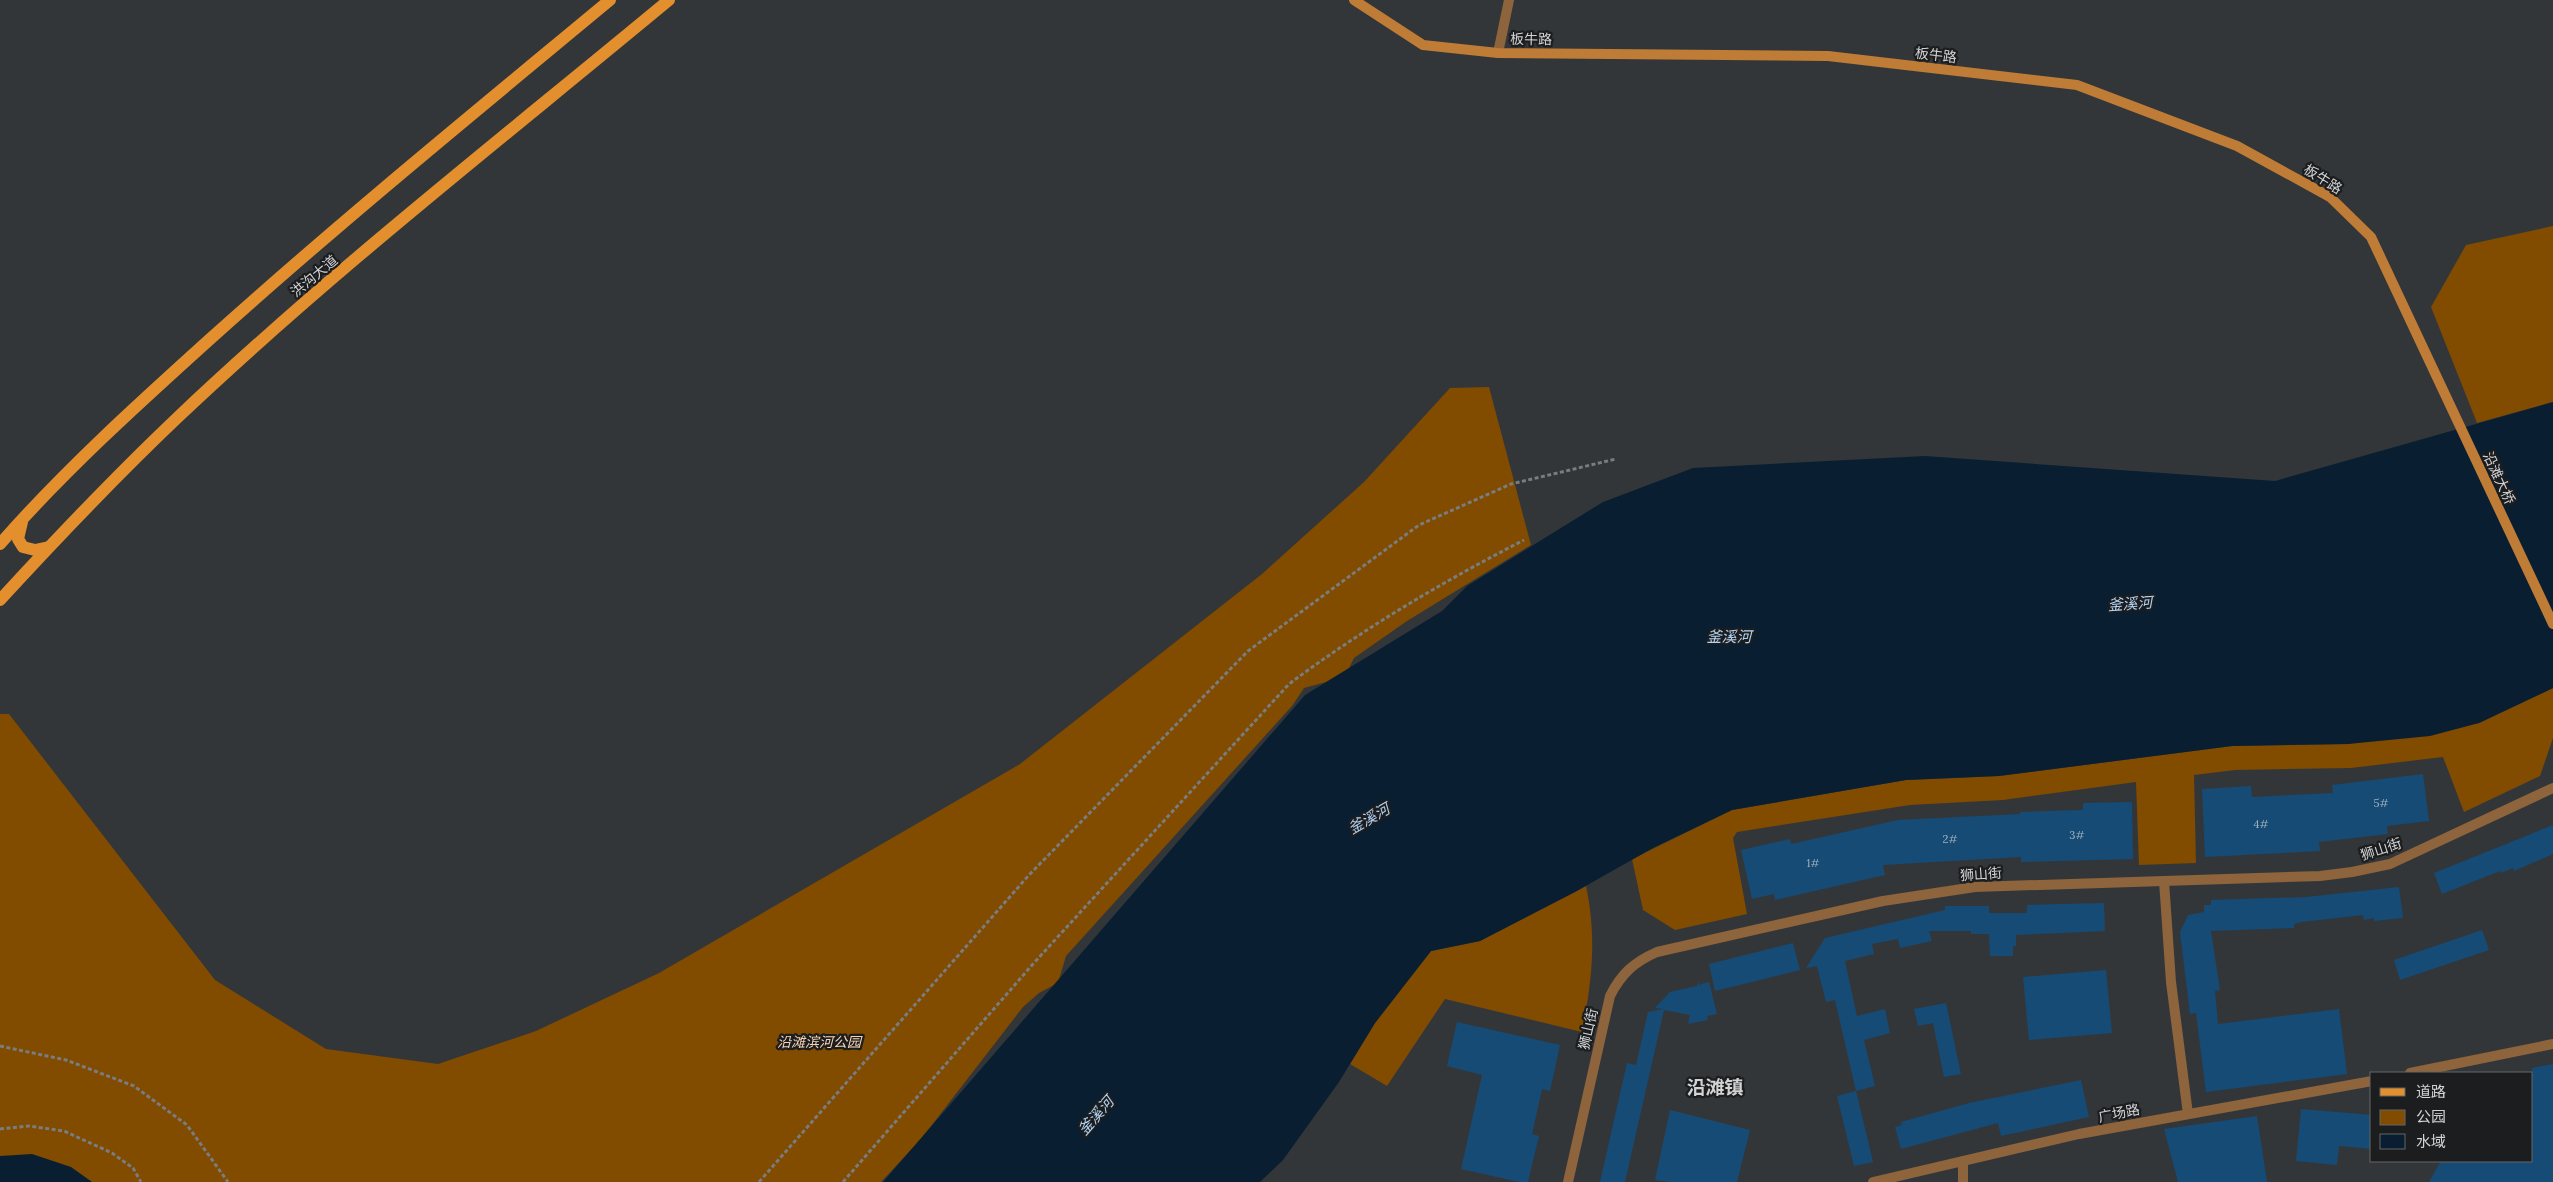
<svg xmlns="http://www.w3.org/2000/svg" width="2553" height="1182" font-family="Lora,'Noto Sans SC',serif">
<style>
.green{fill:#814b00}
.water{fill:#091f31}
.building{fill:#164b75}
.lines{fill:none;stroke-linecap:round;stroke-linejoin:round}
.path{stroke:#7a7d7f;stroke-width:3;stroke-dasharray:4 2.5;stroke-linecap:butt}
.lane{stroke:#8d643c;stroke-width:10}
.street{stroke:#8d643c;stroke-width:10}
.secondary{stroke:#be7c37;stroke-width:10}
.primary{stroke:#e38f2e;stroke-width:12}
.labels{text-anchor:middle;stroke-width:4.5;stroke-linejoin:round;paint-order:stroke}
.number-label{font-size:11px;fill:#a2b1bc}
.street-label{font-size:14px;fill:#d1d3d4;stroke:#1c1d1f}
.park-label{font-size:14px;font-style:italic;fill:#f8d5b6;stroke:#1c1d1f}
.water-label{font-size:15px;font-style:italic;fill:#b2d3f3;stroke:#1c1d1f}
.district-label{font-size:19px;font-weight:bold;fill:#d1d3d4;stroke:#1c1d1f}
</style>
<rect width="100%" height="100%" fill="#333639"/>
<g class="green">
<path d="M2553,226V402L2477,423L2431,307L2466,245Z"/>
<path d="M1489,387L1531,545L1407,621L1354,658L1347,672L1330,681L1304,688L1292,706L1066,956L1058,983L1039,993L1023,1007L921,1139L881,1182H0V714H9L215,980L326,1049L438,1064L536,1031L659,973L1020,764L1262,574L1364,482L1450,388Z"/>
<path d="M2553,688V738L2540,776L2464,812L2443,757L2351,768L2235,770L2194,775L2196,863L2139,865L2136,782L2003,800L1910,805L1737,832L1733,838L1747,914L1675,930L1643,910L1632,859L1732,810L1906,780L1999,776L2232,746L2348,744L2479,723Z"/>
<path d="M1586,886C1597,938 1592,980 1582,1032L1445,999L1387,1086L1350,1064L1375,1023L1431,951L1480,941Z"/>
</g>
<g class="water">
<path d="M2553,402V688L2479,723L2430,736L2348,744L2232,746L1999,776L1906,780L1732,810L1653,848L1575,892L1480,941L1431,951L1375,1023L1339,1082L1283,1160L1260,1182H883L1305,695L1442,611L1467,586L1603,502L1693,468L1925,456L2275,481Z"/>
<path d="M32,1154L71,1167L92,1182H0V1156Z"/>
</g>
<g class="building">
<path d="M2423,774L2429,821L2387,826L2388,834L2319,842L2320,851L2205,857L2202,789L2251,786L2252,797L2333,793L2332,785Z"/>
<path d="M2132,802L2133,859L2021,862V857L1883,865L1885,875L1775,900L1774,894L1752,899L1741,850L1790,839L1791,844L1898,820L2020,814V812L2083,810V803Z"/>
<path d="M2553,825V854L2514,871L2513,868L2501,873L2500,871L2442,894L2434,873Z"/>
<path d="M2399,887L2403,918L2374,921V918L2364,920L2363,915L2301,922L2294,924V928L2211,931L2220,990L2215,991L2218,1024L2339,1009L2347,1074L2206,1092L2196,1013L2190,1014L2180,932L2188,915L2204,912V905H2211V900L2306,897Z"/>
<path d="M2104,903L2105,931L2016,935V946H2013V956H1990L1989,934H1971V931H1929L1932,941L1900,948L1898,939L1872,944L1874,954L1845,961L1857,1016L1885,1009L1890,1033L1864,1040L1875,1086L1856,1091L1835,1000L1826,1002L1817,966L1806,968L1825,938L1945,910V906H1989V913H2027V905Z"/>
<path d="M2482,930L2489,950L2400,980L2394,960Z"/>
<path d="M1793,943L1800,970L1715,991L1709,964Z"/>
<path d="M2106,970L2112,1033L2029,1040L2023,977Z"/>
<path d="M1698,981L1699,985L1709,982L1717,1014L1707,1016L1708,1020L1688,1024L1690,1015L1664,1010L1625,1182H1600L1627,1063L1636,1065L1648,1012L1663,1009L1655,1008L1670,992L1697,986Z"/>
<path d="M1946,1003L1961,1074L1944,1077L1933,1023L1918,1026L1914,1009Z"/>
<path d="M1457,1022L1560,1045L1550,1091L1542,1089L1532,1134L1539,1136L1528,1182H1519L1461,1169L1482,1075L1447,1066Z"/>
<path d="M2553,1064V1182H2429L2441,1161H2532V1068Z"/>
<path d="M2081,1080L2089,1117L2001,1136L1998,1123L1901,1149L1895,1127L1902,1125L1901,1122L1969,1103Z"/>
<path d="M1856,1091L1873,1162L1854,1166L1837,1096Z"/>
<path d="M2301,1109L2372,1115V1149L2339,1146L2337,1165L2296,1161Z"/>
<path d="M1670,1110L1750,1130L1737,1182H1671L1655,1180Z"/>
<path d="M2257,1116L2267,1182H2178L2164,1129Z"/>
</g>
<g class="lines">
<g class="path">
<path d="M0,1046L66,1060L134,1086L187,1125L228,1182"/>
<path d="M0,1129L29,1126L64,1131L112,1153L133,1168L141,1182"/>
<path d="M759,1182L1029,875L1248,651L1419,525L1511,484L1616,459"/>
<path d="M843,1182L1033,964L1289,684C1363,629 1442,582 1524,540"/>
</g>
<g class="lane">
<path d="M1498,53L1509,0"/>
<path d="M1963,1162V1182"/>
</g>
<g class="street">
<path d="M2164,881L2171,982L2188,1114"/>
<path d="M2410,1073L2553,1044"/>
<path d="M1568,1182L1610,996C1621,974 1634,962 1657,952L1883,901L1975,887L2320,876L2352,872L2390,864L2553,788"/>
<path d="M1873,1182L2079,1134L2372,1081"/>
</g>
<path class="secondary" d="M1354,0L1423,45L1498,53L1828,56L2077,85L2237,146L2330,197L2371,237L2553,624"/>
<g class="primary">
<path d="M22,522L18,539L23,547L35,550L49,547"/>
<path d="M0,544C64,471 137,405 209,340C339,223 475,112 610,0"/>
<path d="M0,600C57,538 115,477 176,419C333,270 504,137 669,0"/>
</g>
</g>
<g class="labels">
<g class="number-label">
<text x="2381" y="807">5#</text>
<text x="2261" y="828">4#</text>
<text x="2077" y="839">3#</text>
<text x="1950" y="843">2#</text>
<text x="1813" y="867">1#</text>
</g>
<g class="street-label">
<text transform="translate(1531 39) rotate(1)" y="5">板牛路</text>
<text transform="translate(1936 55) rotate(7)" y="5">板牛路</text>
<text transform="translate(2323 179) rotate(32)" y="5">板牛路</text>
<text transform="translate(314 276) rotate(-40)" y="5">洪沟大道</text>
<text transform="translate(2499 478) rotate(65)" y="5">沿滩大桥</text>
<text transform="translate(2381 849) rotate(-18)" y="5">狮山街</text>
<text transform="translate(1981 874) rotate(-4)" y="5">狮山街</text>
<text transform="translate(1588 1029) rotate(-77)" y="5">狮山街</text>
<text transform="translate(2119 1113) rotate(-11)" y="5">广场路</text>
</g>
<g class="park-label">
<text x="819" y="1047">沿滩滨河公园</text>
</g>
<g class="water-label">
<text transform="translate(2130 604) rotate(-4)" y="5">釜溪河</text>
<text x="1729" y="642">釜溪河</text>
<text transform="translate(1369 819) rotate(-30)" y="5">釜溪河</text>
<text transform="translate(1096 1116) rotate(-49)" y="5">釜溪河</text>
</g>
<g class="district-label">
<text x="1715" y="1094">沿滩镇</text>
</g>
</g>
<rect x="2370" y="1072" width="162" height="90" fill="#1c1d1f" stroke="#646667"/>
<rect x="2380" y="1088" width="25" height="8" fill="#e38f2e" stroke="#646667"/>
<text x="2416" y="1097" font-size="15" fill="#d1d3d4">道路</text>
<rect x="2380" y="1110" width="25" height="15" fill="#814b00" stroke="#646667"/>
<text x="2416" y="1122" font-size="15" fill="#d1d3d4">公园</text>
<rect x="2380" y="1134" width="25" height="15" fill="#091f31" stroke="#646667"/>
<text x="2416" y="1147" font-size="15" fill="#d1d3d4">水域</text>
</svg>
